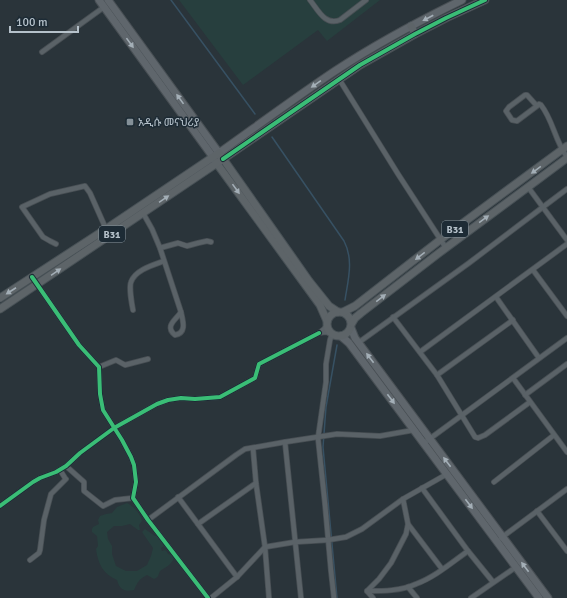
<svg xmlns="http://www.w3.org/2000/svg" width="567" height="598" font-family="Signika,'Noto Sans Ethiopic',sans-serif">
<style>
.green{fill:#273f3e}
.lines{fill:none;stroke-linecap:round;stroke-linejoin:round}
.stream{stroke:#375163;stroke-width:1.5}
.street-casing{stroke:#484f54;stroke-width:6}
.secondary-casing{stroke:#484f54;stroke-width:9}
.primary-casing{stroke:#485156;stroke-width:9}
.street{stroke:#5a6267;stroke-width:4.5}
.secondary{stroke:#5f666c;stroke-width:7}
.primary{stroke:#5d6468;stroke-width:7}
.cycleway-casing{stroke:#1d2b35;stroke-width:6}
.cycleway{stroke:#3abd76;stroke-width:4}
.oneway{fill:#a4afb7}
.oneway2{fill:#a3aeb6}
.poi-dot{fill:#849098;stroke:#1d2b35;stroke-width:1.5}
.labels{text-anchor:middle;stroke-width:3;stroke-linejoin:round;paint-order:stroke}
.shield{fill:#1d2b35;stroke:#87949d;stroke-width:1}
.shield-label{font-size:10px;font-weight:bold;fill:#b5c1ca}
.poi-label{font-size:11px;fill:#b5c1ca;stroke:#1d2b35;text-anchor:start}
</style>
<rect width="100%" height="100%" fill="#2a343a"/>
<g class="green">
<path d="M179,0H380L327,41L318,30L243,85Z"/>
<path d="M127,503C133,506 141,514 142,521L139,525L140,530H138L130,524L122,526H114L107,532L108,539L112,546V554L116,566L126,571H137L147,565L151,556L153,548L142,532L145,529L155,536L157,535C160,538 163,542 164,546L161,548L162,551L165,550L167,552L168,554L172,555L174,558C171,565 166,567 160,571C158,575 159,577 154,579L147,575C138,580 138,582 134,590C124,592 120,590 117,580C103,574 98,564 96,549L98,546L97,536L92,532V529L93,527L99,524L98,520L100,516L106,514L112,513L117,507Z"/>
</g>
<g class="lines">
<g class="stream">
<path d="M171,0L255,114"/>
<path d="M272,137L344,241C354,260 348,280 345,300"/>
<path d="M337,598L323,447L326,407L337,345"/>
</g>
<defs>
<g id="street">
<path d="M310,0C318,10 325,26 340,20L366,0"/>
<path d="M42,52L104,7"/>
<path d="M339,79L398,174L446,248"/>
<path d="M537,106L527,95H525L509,107L506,111L512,120L517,121L537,106L539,104L541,105C553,120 555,141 567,157"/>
<path d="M528,187L567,240"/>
<path d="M143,213L152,229L160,248L181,312"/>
<path d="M56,244L50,241L43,237L22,207L50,194L85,186L90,193L106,229"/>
<path d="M160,248L178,243L187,246L198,243L207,241L211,242"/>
<path d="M533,270L567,316"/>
<path d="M32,277L79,345L99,367L100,394L103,410L122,440L131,457L134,465L136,482L133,498L148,520L208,598"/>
<path d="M496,297L539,358"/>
<path d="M133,310C132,305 129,287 131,282C135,270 153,265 164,261"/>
<path d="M181,312C183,321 187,333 175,335C164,326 176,320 181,312Z"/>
<path d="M393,317L437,375L475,437L478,438L485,435L530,402"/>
<path d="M327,325L324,329L319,333L325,332L331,333"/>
<path d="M332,334L330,340L326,364V382L318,438L325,504L331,571L334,598"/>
<path d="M358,343L469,263L543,207L567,189"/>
<path d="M420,352L567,244"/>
<path d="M99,367L116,360L125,365L148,359"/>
<path d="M437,375L513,320"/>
<path d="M513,378L567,452"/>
<path d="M525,395L567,364"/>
<path d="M285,442L301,598"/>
<path d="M424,443L567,338"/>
<path d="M253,448L256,483L265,547L269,598"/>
<path d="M66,466L84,482V491L103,506L115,500L133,498"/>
<path d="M494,482L554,435"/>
<path d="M422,488L468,551L493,582"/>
<path d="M178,497L237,577"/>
<path d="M0,506L33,482L40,478L56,472L66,466L80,453L114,428L157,404L168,400L181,398L195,399L220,397L255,378L259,364L319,333"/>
<path d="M537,511L567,551"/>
<path d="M148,520L236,455L245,449L285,442L337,434L380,436L414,430"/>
<path d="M198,524L256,483"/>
<path d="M408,524L442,569"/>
<path d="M501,538L567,489"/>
<path d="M30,560L39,553L40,550L44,520L51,494L66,479L65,478L60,470"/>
<path d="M408,587L417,598"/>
<path d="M367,591C383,591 401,591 416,584C435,577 451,563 468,551"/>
<path d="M211,598L237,577L265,547L295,542L328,540L346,537L362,529L403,499L447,474"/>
<path d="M373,598L367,591L379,579L391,563L406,534L408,524L403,499"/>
<path d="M471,598L516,567"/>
</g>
<g id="secondary">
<path d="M99,0L213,157"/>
<path d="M108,0L219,153C257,126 296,97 335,71C376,44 419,21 462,0"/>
<path d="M223,159L360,65L415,34L446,18L485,0"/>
<path d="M351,328L355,338L548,598"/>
<path d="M341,336L349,343L539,598"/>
</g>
<g id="primary">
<path d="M411,26L415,34"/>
<path d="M215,161L320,305L327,321"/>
<path d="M0,298L106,229L219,153L309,281L329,306L338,312"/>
<path d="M0,309L223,159"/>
<circle cx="339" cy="324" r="12"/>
<path d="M343,312L355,306L440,240L567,146"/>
<path d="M352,323L355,318L361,313L439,253L567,158"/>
</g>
</defs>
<use href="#street" class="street-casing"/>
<use href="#secondary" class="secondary-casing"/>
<use href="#primary" class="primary-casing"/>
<use href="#street" class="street"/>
<use href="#secondary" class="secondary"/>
<use href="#primary" class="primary"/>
<defs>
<g id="cycleway">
<path d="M223,159L360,65L415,34L446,18L485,0"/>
<path d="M32,277L79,345L99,367L100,394L103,410L122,440L131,457L134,465L136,482L133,498L148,520L208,598"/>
<path d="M0,506L33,482L40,478L56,472L66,466L80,453L114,428L157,404L168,400L181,398L195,399L220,397L255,378L259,364L319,333"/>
</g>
</defs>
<use href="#cycleway" class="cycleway-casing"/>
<use href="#cycleway" class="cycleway"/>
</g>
<defs><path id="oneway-solid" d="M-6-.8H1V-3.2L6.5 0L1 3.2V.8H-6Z"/></defs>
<g class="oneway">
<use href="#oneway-solid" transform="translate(428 18) rotate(152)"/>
<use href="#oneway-solid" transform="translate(130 43) rotate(54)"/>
<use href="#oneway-solid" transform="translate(316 84) rotate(145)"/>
<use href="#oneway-solid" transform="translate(180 99) rotate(-126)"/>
<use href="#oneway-solid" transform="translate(370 358) rotate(-127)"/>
<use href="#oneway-solid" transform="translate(391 399) rotate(53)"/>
<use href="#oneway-solid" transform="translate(447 462) rotate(-127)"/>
<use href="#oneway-solid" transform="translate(469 504) rotate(53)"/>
<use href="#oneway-solid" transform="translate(525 567) rotate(-127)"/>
</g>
<g class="oneway2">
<use href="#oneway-solid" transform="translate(536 170) rotate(144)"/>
<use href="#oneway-solid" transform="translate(236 189) rotate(54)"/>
<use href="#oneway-solid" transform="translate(164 199) rotate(-34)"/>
<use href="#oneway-solid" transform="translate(484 219) rotate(-36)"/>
<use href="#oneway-solid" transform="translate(420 256) rotate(142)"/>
<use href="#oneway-solid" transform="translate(56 272) rotate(-34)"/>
<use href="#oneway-solid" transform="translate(11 291) rotate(147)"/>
<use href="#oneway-solid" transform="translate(381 298) rotate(-37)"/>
</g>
<rect class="poi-dot" x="126" y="118" width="8" height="8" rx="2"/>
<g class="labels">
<g class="shield">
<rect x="442" y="221" width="26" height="16" rx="3"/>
<rect x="99" y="226" width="26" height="16" rx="3"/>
</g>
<g class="shield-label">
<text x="455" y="233">B31</text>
<text x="112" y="238">B31</text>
</g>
<g class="poi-label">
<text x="138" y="126">አዲሱ መናህሪያ</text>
</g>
</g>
<path d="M10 26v6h68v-6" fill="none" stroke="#b5c1ca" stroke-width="2"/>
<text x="16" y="26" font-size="12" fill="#b5c1ca" stroke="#1d2b35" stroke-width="3" paint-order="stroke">100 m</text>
</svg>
